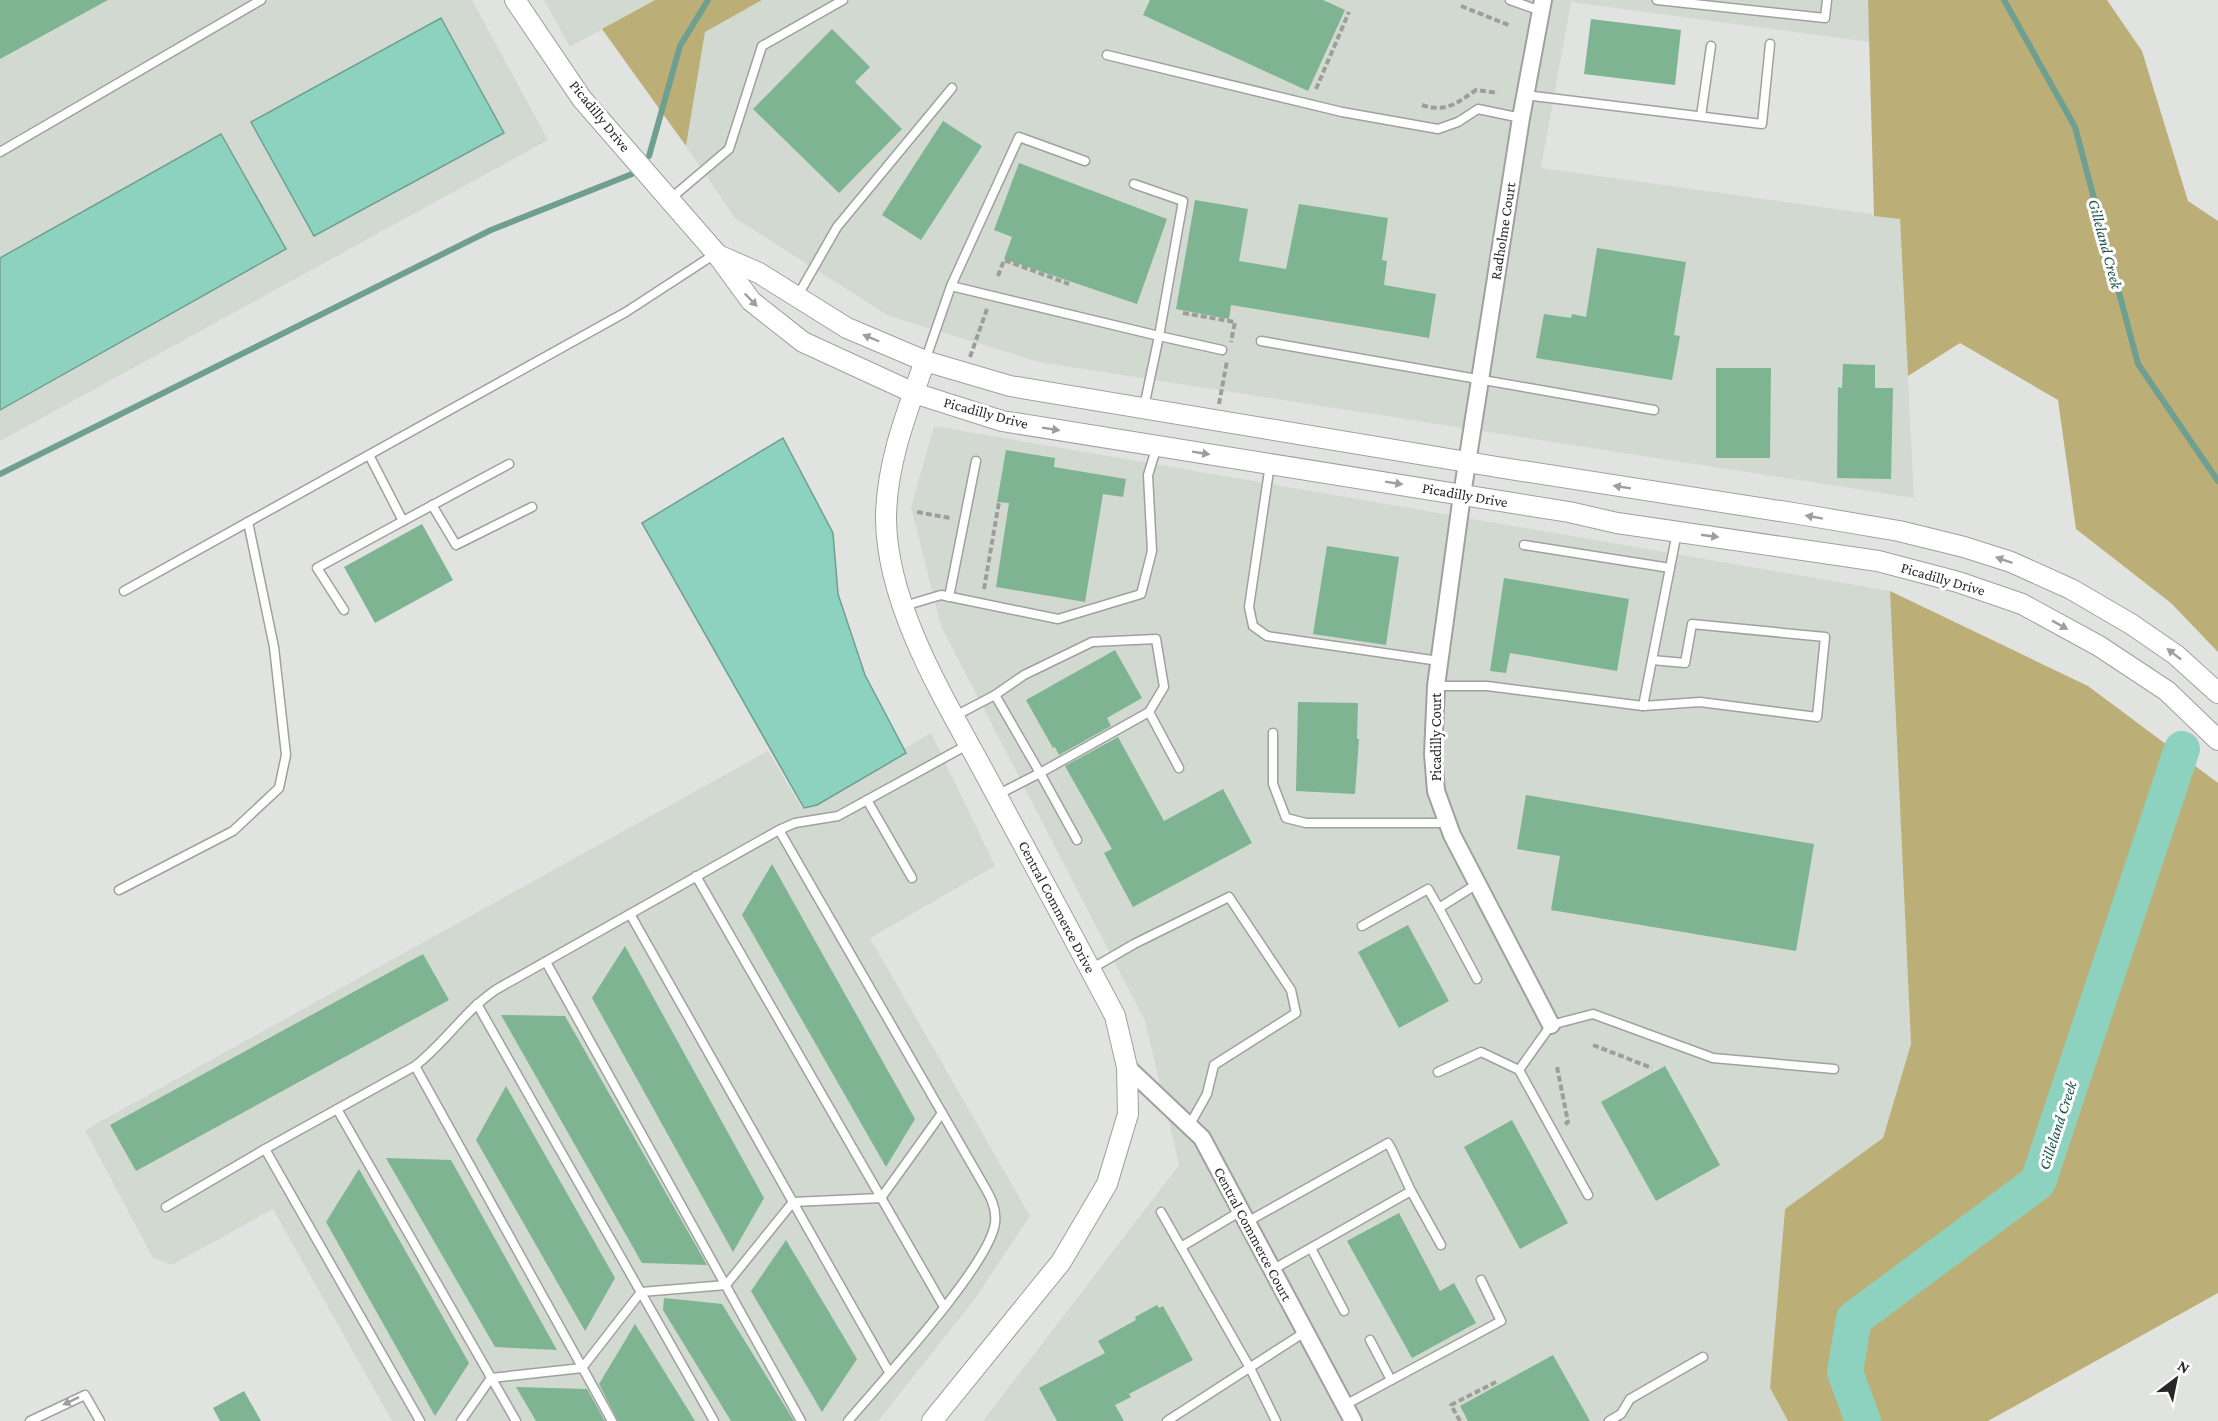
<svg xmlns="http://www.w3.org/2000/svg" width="2218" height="1421" font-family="'Crimson Pro',serif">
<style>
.built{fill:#d2d9d0}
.forest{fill:#bbaf77}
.water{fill:#8cd2bf;stroke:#6e9f91;stroke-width:1.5}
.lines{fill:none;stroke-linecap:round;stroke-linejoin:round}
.stream{stroke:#6e9f91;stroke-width:6}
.river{stroke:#8cd2bf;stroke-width:36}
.building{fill:#7eb492}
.service-casing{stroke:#9fa19f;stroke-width:11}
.minor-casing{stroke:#9fa19f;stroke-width:20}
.tertiary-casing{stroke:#9fa19f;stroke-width:22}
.path{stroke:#9c9e9b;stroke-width:4;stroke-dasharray:6 3;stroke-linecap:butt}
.service{stroke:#fff;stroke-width:8}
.minor{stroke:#fff;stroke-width:16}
.tertiary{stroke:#fff;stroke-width:20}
.oneway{fill:#9e9e9e}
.labels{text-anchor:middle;stroke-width:6;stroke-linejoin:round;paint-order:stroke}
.street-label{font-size:15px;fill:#272827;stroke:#fff}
.water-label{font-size:16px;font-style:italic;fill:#1f584b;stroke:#fff}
</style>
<rect width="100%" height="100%" fill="#e1e3e0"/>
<g class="built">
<path d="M0,0H472L548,140L0,441Z"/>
<path d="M544,0H655L570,47Z"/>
<path d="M762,0H1868L1870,42L1571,2L1541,168L1900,218L1914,498L1039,362L889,316L735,218L686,146L705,32Z"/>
<path d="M934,426L1890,591L1911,1044L1883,1138L1785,1209L1770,1388L1788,1421H983L1179,1165L1145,1021L941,626L911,507Z"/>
<path d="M931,733L995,866L870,938L1030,1216L974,1300L878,1421H392L273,1209L172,1265L153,1258L85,1130L768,751L802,808Z"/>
</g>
<g class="forest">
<path d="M655,0H762L705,32L686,146L602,29Z"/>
<path d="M1868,0H2107L2142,51L2188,201L2218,221V652L2171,603L2076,529L2058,400L1960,343L1908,376L1900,219L1874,216Z"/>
<path d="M1890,591L2088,686L2218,783V1293L1988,1421H1788L1770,1388L1785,1209L1883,1138L1911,1044Z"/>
</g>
<g class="water">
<path d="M441,18L504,133L314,236L251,122Z"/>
<path d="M221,134L286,249L0,410V258Z"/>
<path d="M783,438L833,533L838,594L865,675L906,753L817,805L804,808L642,523Z"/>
</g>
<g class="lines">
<g class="stream">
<path d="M2004,0L2075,127L2138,364L2218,481"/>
<path d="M649,156L680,46L708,0"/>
<path d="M0,474L491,230L632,174"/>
</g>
<path class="river" d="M1863,1421L1845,1372L1854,1319L2038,1182L2182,749"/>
</g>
<g class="building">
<path d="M0,0H108L0,59Z"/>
<path d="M1150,0H1323L1345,10L1308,91L1143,15Z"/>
<path d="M1591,19L1681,30L1675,85L1584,74Z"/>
<path d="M832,29L870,67L855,82L902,129L839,193L753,109Z"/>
<path d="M943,121L982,146L921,240L882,215Z"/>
<path d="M1019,163L1167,219L1137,304L1004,259L1012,237L994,230Z"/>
<path d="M1195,200L1248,209L1239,261L1286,269L1299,204L1388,218L1382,260L1387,261L1384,285L1436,294L1429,338L1231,305L1229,319L1176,309Z"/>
<path d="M1597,248L1686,262L1674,335L1680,336L1672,380L1536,358L1544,314L1571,318L1572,314L1586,317Z"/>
<path d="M1843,364L1875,365V388H1893L1891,479L1837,478L1838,387L1842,388Z"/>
<path d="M1716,368H1771L1770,458H1716Z"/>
<path d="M1006,450L1055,458L1054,467L1126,479L1123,497L1103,494L1085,602L996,587L1009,503L997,502Z"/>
<path d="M422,524L453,580L375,623L344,567Z"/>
<path d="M1327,546L1399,557L1386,645L1313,634Z"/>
<path d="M1504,578L1629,599L1617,671L1510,653L1506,673L1490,671Z"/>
<path d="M1115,650L1142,698L1107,718L1111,726L1059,755L1055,747L1053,748L1026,700Z"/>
<path d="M1298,702L1358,703L1357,739H1359L1355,794L1296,791Z"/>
<path d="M1118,737L1164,821L1223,789L1252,843L1133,907L1104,853L1112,849L1065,766Z"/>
<path d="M1526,795L1814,844L1796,951L1551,910L1560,856L1517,849Z"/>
<path d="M772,864L915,1119L886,1167L742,915Z"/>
<path d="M1408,925L1449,1001L1399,1028L1358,952Z"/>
<path d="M625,946L764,1198L733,1252L592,998Z"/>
<path d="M423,954L449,1000L136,1171L110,1125Z"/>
<path d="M501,1015L565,1016L707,1265L642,1263Z"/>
<path d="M1665,1066L1720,1165L1656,1201L1601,1102Z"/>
<path d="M506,1086L615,1278L585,1331L476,1140Z"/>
<path d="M1512,1120L1568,1223L1520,1249L1464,1147Z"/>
<path d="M386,1158L451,1160L557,1350L495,1347Z"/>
<path d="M359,1169L469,1363L435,1416L326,1222Z"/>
<path d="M1399,1213L1440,1291L1454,1283L1476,1323L1412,1358L1347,1241Z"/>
<path d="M786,1240L857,1359L822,1412L751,1291Z"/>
<path d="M664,1298L722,1304L794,1421H731L663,1310Z"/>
<path d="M1157,1305L1159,1308L1163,1306L1193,1360L1129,1394L1131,1397L1115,1405L1124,1421H1057L1039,1388L1105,1353L1098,1341L1136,1320L1135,1317Z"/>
<path d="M635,1324L695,1421H618L599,1384Z"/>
<path d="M1553,1355L1590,1421H1468L1460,1406Z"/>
<path d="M516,1387L587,1389L605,1421H536Z"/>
<path d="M244,1391L261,1421H220L213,1408Z"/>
</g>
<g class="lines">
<defs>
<g id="service">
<path d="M1510,0L1541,11"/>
<path d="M1657,0L1825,18L1827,0"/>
<path d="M1107,55L1342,112L1438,129L1458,122L1478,109L1521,118"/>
<path d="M1525,95L1762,124L1770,44"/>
<path d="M1701,116L1711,46"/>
<path d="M0,152L261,0"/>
<path d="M1134,184L1183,201L1159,336L1222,350"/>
<path d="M670,199L729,149L762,46L843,0"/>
<path d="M951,286L1019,137L1085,161"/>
<path d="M797,297L837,227L952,88"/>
<path d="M1261,341L1654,410"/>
<path d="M925,361L951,286L1159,336L1144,407"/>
<path d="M369,455L403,521L509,464"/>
<path d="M1270,464L1249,607L1253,626L1267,636L1439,661"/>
<path d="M432,505L456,545L532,507"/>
<path d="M1524,545L1670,568"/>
<path d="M124,591L626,312L715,254"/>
<path d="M949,597L976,461"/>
<path d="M904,606L941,595L1058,619L1141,594L1152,551L1148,475L1157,446"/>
<path d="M344,610L317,568L403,521"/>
<path d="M1436,686H1487L1643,706L1677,532"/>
<path d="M995,695L1024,675L1092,642L1156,639L1164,687L1149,712L1179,768"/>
<path d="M1643,706L1700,702L1817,717L1825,637L1692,624L1685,663L1652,660"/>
<path d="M955,716L995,695L1040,773L1149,712"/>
<path d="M1273,733V784L1286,818L1306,823H1447"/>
<path d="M997,795L1040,773L1077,840"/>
<path d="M867,800L912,878"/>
<path d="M779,830L983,1184C990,1196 997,1208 995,1223C990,1265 880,1383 848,1421"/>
<path d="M696,876L944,1307"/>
<path d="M119,890L233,831L279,788L286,755L274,647L248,522"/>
<path d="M1439,908L1477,979"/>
<path d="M630,914L889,1372"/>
<path d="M1362,926L1428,889L1439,908L1477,884"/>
<path d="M546,962L801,1421"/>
<path d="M1091,969L1134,944L1229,897L1291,990L1296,1013L1214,1065L1207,1094L1189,1126"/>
<path d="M477,1004L714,1421"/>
<path d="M415,1066L612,1421"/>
<path d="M1438,1072L1481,1052L1519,1070"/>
<path d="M337,1109L516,1421"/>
<path d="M1411,1191L1441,1245"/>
<path d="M1588,1195L1519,1070L1551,1025L1593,1014L1713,1058L1834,1069"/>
<path d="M166,1207L265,1149"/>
<path d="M1161,1212L1250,1368L1276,1421"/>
<path d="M1247,1222L1388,1143L1391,1148L1411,1191L1272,1270"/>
<path d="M1181,1247L1241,1211"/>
<path d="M1311,1248L1344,1311"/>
<path d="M1370,1340L1391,1380"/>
<path d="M1345,1405L1501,1321L1481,1280"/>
<path d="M30,1421L85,1395L100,1421"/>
<path d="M420,1421L265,1149L415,1066C445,1043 465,1010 497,989L779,830L795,823L838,816L969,744"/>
<path d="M461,1421L491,1378L582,1368L641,1292L726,1285L793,1202L881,1198L942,1113"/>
<path d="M1167,1421L1305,1332"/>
<path d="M1609,1421L1621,1414L1630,1399L1703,1357"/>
</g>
<g id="minor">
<path d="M1543,0L1521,118L1462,495L1436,686L1433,754L1436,791L1452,835L1551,1025"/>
<path d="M1127,1067L1202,1138L1353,1421"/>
</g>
<g id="tertiary">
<path d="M515,0L582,99L716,253L751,301L803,342L914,393L1002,421L1569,512L1617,523L1878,561L1958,582L2022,604L2099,646L2167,691L2218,740"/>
<path d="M718,255L759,273L847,328L925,361L1010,386L1497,467L1799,514L1899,531L1964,547L2011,562L2071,589L2131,624L2176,655L2218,693"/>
<path d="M925,361C907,411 886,465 886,519C887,610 949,706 990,783C1032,861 1074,938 1115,1016L1127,1067L1128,1114L1107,1184L1061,1262L932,1421"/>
</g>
</defs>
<use href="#service" class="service-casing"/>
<use href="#minor" class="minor-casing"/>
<use href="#tertiary" class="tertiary-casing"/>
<g class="path">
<path d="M1461,6L1511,26"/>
<path d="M1316,89L1349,12"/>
<path d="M1422,105C1446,113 1457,103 1476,90L1498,93"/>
<path d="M998,276L1004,260L1069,284"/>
<path d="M1183,313L1235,322L1231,342"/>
<path d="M970,357L987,309"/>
<path d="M1219,404L1227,361"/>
<path d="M917,512L950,518"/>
<path d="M984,589L999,502"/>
<path d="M1593,1045L1652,1068"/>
<path d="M1557,1067L1568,1122L1565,1124"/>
<path d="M1460,1421L1451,1405L1496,1382"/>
</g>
<use href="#service" class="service"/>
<use href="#minor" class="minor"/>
<use href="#tertiary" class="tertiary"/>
</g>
<defs><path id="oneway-solid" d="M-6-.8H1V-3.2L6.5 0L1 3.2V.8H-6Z" transform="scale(1.5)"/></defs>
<g class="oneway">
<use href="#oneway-solid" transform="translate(751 300) rotate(46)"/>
<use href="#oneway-solid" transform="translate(871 338) rotate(-157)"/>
<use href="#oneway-solid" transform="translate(1051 429) rotate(9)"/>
<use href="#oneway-solid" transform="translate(1201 453) rotate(9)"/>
<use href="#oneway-solid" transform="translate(1394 483) rotate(9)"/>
<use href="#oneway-solid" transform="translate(1622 487) rotate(-171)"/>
<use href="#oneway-solid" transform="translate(1814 517) rotate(-170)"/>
<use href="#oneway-solid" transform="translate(1710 536) rotate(8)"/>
<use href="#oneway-solid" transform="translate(2004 560) rotate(-161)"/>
<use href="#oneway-solid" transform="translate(2060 625) rotate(29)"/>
<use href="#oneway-solid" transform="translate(2174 654) rotate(-142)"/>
<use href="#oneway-solid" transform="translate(71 1401) rotate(154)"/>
</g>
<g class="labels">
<g class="street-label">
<text transform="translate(600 116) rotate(51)" y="5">Picadilly Drive</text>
<text transform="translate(1503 231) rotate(-81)" y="5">Radholme Court</text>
<text transform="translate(986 413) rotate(15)" y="5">Picadilly Drive</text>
<text transform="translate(1465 495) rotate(10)" y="5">Picadilly Drive</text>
<text transform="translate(1943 579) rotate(16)" y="5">Picadilly Drive</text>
<text transform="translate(1436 737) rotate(-90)" y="5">Picadilly Court</text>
<text transform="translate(1057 907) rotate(62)" y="5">Central Commerce Drive</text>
<text transform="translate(1253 1234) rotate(62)" y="5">Central Commerce Court</text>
</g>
<g class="water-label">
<text transform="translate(2106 244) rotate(75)" y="6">Gilleland Creek</text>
<text transform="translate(2057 1125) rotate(-72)" y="6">Gilleland Creek</text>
</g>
</g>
<g transform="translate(2176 1379) rotate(32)" stroke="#ffffff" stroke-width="4.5" paint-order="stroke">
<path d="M0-4.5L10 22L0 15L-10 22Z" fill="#272827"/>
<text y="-9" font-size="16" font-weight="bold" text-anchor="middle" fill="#272827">N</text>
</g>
</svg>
